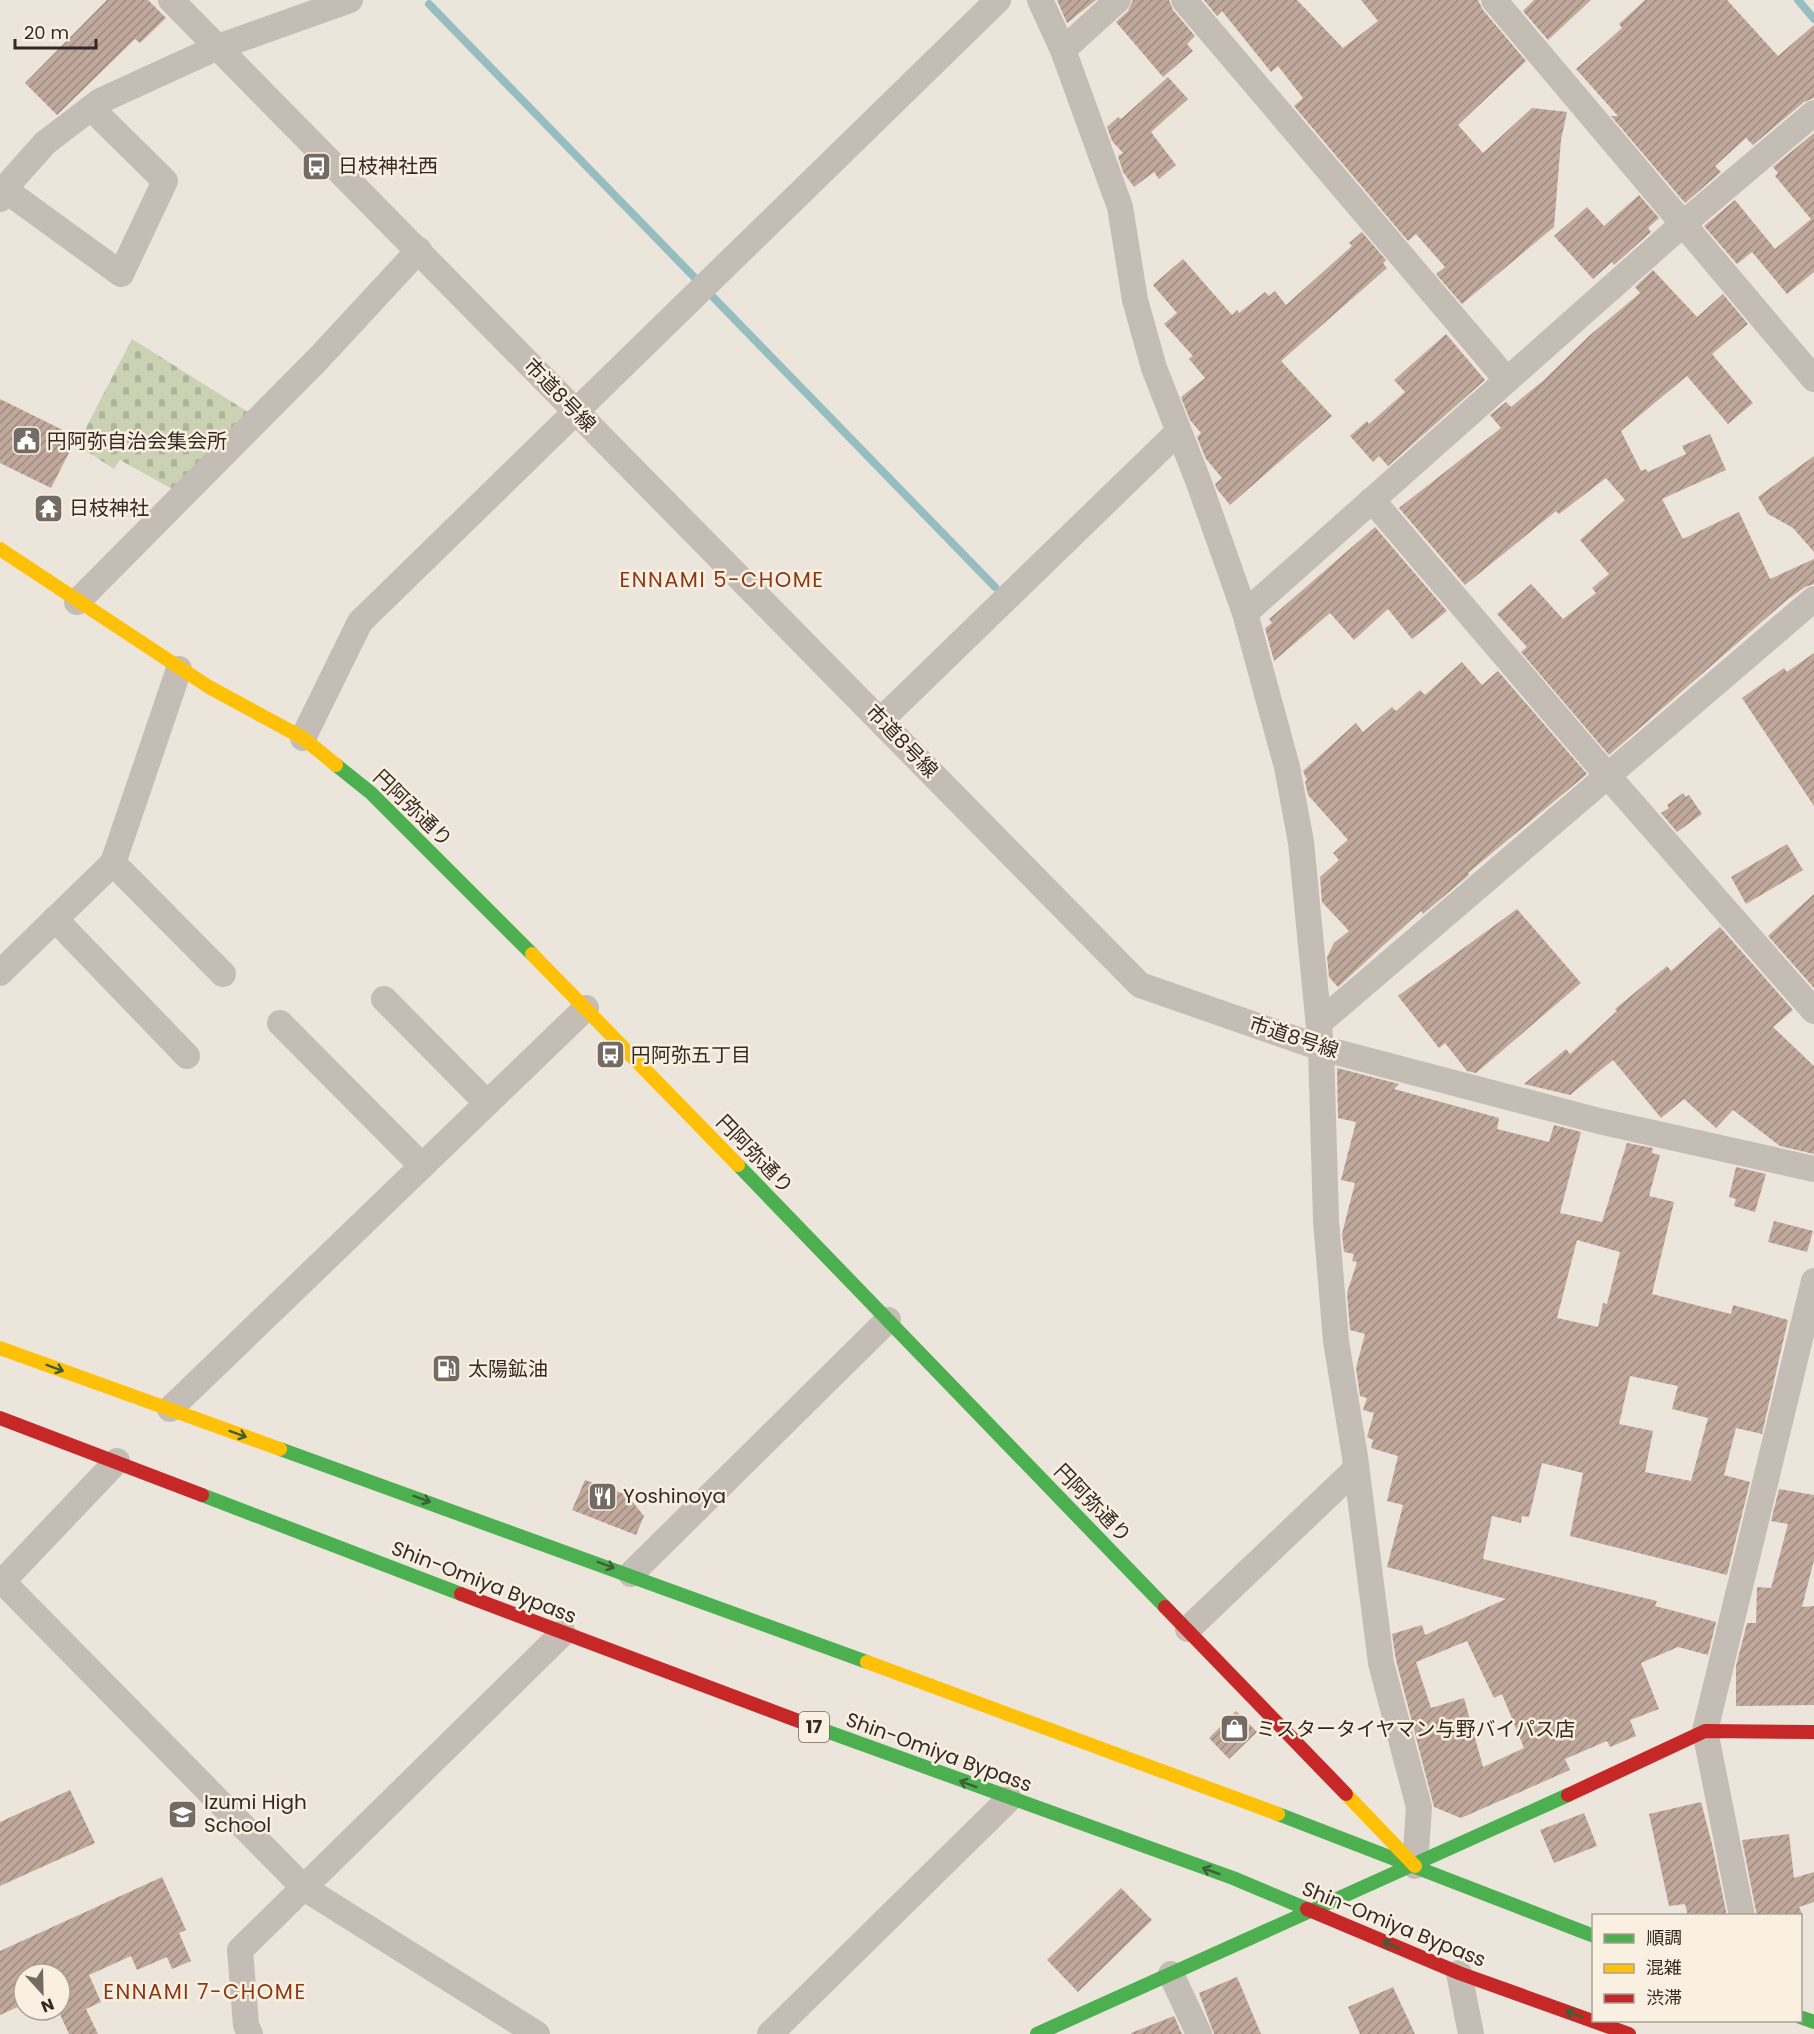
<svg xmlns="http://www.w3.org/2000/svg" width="1814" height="2034" font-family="Poppins,'Noto Sans JP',sans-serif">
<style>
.cemetery{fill:url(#cemetery-stones)}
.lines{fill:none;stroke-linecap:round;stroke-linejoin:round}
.stream{stroke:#96bdbf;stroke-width:8}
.building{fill:url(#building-hatch);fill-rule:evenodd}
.street{stroke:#c4bdb5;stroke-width:26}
.fast{stroke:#4caf50;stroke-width:14}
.slow{stroke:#ffc107;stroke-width:14}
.jam{stroke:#c62828;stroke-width:14}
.oneway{stroke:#3e5f36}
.labels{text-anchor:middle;stroke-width:5;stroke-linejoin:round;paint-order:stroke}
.shield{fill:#faf0e1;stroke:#6f655d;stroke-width:1.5}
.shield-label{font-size:18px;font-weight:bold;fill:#342a24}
.poi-label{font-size:20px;fill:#342a24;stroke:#faf0e1;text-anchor:start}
.street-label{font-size:20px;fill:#342a24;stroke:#faf0e1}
.neighbourhood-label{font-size:21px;letter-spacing:1.5px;fill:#8a3816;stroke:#faf0e1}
</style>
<defs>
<pattern id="cemetery-stones" width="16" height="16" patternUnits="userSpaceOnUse" patternTransform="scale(1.5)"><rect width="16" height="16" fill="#cbd2b4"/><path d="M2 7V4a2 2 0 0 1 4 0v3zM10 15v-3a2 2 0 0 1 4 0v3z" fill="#afb49b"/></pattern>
<pattern id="building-hatch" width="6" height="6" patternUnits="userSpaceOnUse" patternTransform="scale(1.5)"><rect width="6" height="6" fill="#c1a89c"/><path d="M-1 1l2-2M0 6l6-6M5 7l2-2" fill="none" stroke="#9e897f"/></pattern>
</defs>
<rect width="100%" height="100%" fill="#ece5dc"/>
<path class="cemetery" d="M132,339L248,412L172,489L120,460L114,469L77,445Z"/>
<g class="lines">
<g class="stream">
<path d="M1798,0L1814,19"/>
<path d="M429,4L695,278"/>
<path d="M712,296L995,587"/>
</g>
</g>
<g class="building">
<path d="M107,0H148L166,18L140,43L135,39L57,115L25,83Z"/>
<path d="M1057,0H1096L1067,23Z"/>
<path d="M1133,0H1169L1173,10L1195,36L1187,44L1193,51L1163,77L1116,22L1128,11Z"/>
<path d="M1204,0H1297L1343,48L1378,21L1361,0H1478L1483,10L1526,61L1458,125L1483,153L1532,108L1567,112L1561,140L1554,227L1462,304L1436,274L1445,267L1416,234L1408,241L1294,106L1303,98L1278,66L1271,72L1222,11L1217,16Z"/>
<path d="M1534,0H1591L1548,40L1523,11Z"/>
<path d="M1645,0H1727L1778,56L1814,25V98L1804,102L1753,145L1746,138L1715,166L1721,172L1685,203L1611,116H1618L1576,69L1622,28L1619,24Z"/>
<path d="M1168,77L1188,99L1151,132L1176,165L1159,179L1154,172L1134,187L1123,172L1118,156L1123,153L1112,141L1107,127L1118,117L1121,119Z"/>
<path d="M1814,133V272L1787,294L1752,252L1737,264L1704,226L1735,200L1775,249L1811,219L1775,176L1778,173L1773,167Z"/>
<path d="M1639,195L1659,218L1648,228L1651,232L1614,265L1612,262L1593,279L1554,236L1587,207L1604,226Z"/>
<path d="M1362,232L1386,260L1383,263L1387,268L1281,361L1332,416L1230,505L1217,489L1215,484L1222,478L1206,459L1197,437L1201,433L1190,420L1181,397L1205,378L1189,359L1193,356L1164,324L1177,313L1153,285L1183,259L1232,315L1237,310L1239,313L1265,292L1269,296L1275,291L1286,305L1352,246L1349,243Z"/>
<path d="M1653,270L1697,317L1723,294L1748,324L1712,354L1753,403L1728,424L1687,376L1621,431L1641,471L1646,469L1648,472L1686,454L1682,446L1710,434L1726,470L1662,499L1683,539L1739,512L1770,579L1814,559V584L1805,587L1787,600L1609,755L1521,652L1527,647L1497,614L1531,584L1563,619L1596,593L1592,588L1609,574L1580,540L1625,500L1606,478L1559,514L1556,511L1465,585L1399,508L1501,428L1490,415L1506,402L1511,407L1544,380L1589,336L1640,293L1635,287Z"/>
<path d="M1446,334L1485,380L1388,466L1379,456L1373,462L1350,436L1367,421L1369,424L1405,392L1394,380Z"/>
<path d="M0,399L77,437L51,488L0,463Z"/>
<path d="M1814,456V552L1793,528L1768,514L1758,497Z"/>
<path d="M1375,527L1447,611L1412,639L1388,609L1354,640L1330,613L1274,661L1265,628L1272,623L1269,619Z"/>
<path d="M1814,653V806L1742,698L1784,668L1787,672Z"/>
<path d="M1462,662L1482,685L1498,671L1587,774L1468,873L1469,875L1423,914L1421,911L1338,987L1329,977L1327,957L1334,943L1349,931L1322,902L1320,877L1339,860L1333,853L1348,840L1308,795L1305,782L1307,780L1303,771L1356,723L1363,732L1392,707L1396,711L1420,690L1425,695Z"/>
<path d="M1683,793L1686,797L1689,795L1702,814L1677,832L1661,813L1669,808L1667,805Z"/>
<path d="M1787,844L1803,870L1746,904L1731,877Z"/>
<path d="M1814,894V988L1768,936Z"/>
<path d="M1517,909L1581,983L1476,1073L1467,1071L1445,1043L1439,1048L1398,996Z"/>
<path d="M1720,927L1793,1010L1773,1027L1814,1066V1154L1780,1146L1733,1110L1716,1128L1684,1099L1661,1118L1613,1060L1570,1095L1524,1084L1566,1049L1570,1054L1617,1011L1615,1009L1667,966L1671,971Z"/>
<path d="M1337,1068L1399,1084L1394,1089L1499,1118L1497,1129L1549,1142L1554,1125L1581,1132L1560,1213L1602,1222L1627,1143L1653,1148L1652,1153L1660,1155L1649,1196L1674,1202L1652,1294L1731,1314L1733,1305L1788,1320L1762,1434L1736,1428L1724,1475L1750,1482L1727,1575L1570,1536L1583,1473L1542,1463L1529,1517L1522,1516L1521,1523L1492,1516L1483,1559L1657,1601L1655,1606L1716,1622L1708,1655L1678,1647L1641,1663L1659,1709L1630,1720L1636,1736L1610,1747L1607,1741L1565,1759L1570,1770L1461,1818L1434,1807L1396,1660L1392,1634L1422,1625L1425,1635L1506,1599L1387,1567L1403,1505L1387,1501L1398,1456L1371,1448L1373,1440L1367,1437L1374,1413L1363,1410L1367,1398L1360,1396L1356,1368L1365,1334L1350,1330L1347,1293L1357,1262L1352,1261L1354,1254L1344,1252L1342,1234L1355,1183L1341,1180L1356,1122L1338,1118ZM1577,1240L1620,1252L1607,1304L1603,1303L1598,1327L1557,1318ZM1630,1376L1678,1386L1672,1409L1708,1418L1691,1481L1645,1472L1653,1431L1619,1424ZM1467,1641L1494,1698L1502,1694L1524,1748L1483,1767L1464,1698L1431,1708L1416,1662Z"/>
<path d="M1736,1167L1766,1174L1755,1212L1734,1206L1736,1199L1729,1197Z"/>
<path d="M1774,1221L1813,1231L1807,1252L1768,1242Z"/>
<path d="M585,1480L627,1495L644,1516L636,1535L572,1510Z"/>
<path d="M1779,1489L1814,1495V1560L1802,1607L1814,1606V1705L1736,1706V1666L1747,1623H1756L1757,1587L1771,1588L1788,1524L1771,1521Z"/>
<path d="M1236,1711L1257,1732L1229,1759L1209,1738Z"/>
<path d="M70,1790L95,1843L0,1886V1822Z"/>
<path d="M1701,1802L1712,1844L1727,1916H1688L1685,1904L1669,1906L1649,1814Z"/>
<path d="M1584,1813L1597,1846L1554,1863L1540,1830Z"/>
<path d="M1789,1834L1794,1878L1814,1872V1902L1799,1907L1803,1916H1757L1742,1840Z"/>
<path d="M162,1877L186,1930L179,1933L191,1961L172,1969L167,1957L137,1970L131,1956L89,1975L101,2002L86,2009L98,2034H69L58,2010L60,1974H24V2004L0,2015V1951Z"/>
<path d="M1121,1888L1152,1920L1078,1992L1047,1960Z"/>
<path d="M1237,1977L1261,2034H1214L1199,1993Z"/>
<path d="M1393,1987L1415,2034H1360L1348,2007Z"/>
<path d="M1174,2016L1182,2034H1131V2033Z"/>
</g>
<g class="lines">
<g class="street">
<path d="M171,0L1140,985L1321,1048L1599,1121L1814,1169"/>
<path d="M1040,0L1063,50L1120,207L1135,300L1154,368L1199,483L1245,613L1287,767L1301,842L1321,1048L1326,1221L1336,1341L1355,1457L1381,1663L1419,1807L1415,1866"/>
<path d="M1184,0L1507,380"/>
<path d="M1494,0L1814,379"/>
<path d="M1063,50L1118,0"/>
<path d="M4,189L121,274L165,181L91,108"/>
<path d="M0,199L4,189L45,143L100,101L218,47L350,0"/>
<path d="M1372,500L1607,775L1814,1011"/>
<path d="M77,602L318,359L419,250"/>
<path d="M1245,613L1684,223L1814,113"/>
<path d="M881,720L1178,432"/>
<path d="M303,738L360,622L998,0"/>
<path d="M113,863L223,974"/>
<path d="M55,919L187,1056"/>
<path d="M0,973L113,863L179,669"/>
<path d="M384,999L487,1103"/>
<path d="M280,1023L422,1166"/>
<path d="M1319,1023L1814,599"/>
<path d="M170,1409L586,1008"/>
<path d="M631,1574L888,1320"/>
<path d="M0,1579L304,1888L537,2034"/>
<path d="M0,1584L117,1461"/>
<path d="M1188,1629L1356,1469"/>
<path d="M1742,1916L1705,1731L1814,1281"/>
<path d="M1459,1973L1471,2034"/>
<path d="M1171,1974L1199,2034"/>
<path d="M250,2034L246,2025L240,1950L563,1633"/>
<path d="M770,2034L1009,1799"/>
</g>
<g class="fast">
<path d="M336,765L371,793L532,954"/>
<path d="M738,1165L1165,1607"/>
<path d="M280,1449L867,1662"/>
<path d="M202,1495L461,1594"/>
<path d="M812,1726L1233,1878L1307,1909"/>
<path d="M1278,1814L1594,1936"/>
<path d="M1800,2017L1814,2022"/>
<path d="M1037,2034L1568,1795"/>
</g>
<g class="slow">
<path d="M0,549L209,687L303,738L336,765"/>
<path d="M532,954L738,1165"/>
<path d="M0,1348L280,1449"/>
<path d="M867,1662L1278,1814"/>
<path d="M1346,1794L1415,1866"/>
</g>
<g class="jam">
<path d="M0,1418L202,1495"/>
<path d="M461,1594L812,1726"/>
<path d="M1165,1607L1346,1794"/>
<path d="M1568,1795L1705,1731L1814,1732"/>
<path d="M1307,1909L1459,1973L1629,2034"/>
</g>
</g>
<defs><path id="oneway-shaft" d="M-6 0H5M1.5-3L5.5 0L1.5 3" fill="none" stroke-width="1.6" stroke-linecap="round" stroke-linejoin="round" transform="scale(1.5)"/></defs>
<g class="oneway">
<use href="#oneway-shaft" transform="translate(55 1368) rotate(20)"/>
<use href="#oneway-shaft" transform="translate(238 1434) rotate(20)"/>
<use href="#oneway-shaft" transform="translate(422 1499) rotate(20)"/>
<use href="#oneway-shaft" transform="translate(606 1565) rotate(20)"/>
<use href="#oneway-shaft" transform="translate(968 1784) rotate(-160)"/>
<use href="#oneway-shaft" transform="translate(1211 1871) rotate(-160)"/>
<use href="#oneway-shaft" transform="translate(1391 1945) rotate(-158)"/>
<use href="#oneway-shaft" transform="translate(1574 2014) rotate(-160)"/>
</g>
<defs>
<symbol id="bus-square" viewBox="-11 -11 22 22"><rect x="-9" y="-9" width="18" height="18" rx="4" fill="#746b64" stroke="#faf0e1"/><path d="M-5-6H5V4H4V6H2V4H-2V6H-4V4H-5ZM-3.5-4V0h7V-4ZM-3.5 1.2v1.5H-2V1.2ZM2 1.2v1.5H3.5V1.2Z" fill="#fff"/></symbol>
<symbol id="civic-square" viewBox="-11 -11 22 22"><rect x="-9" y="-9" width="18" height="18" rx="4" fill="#746b64" stroke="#faf0e1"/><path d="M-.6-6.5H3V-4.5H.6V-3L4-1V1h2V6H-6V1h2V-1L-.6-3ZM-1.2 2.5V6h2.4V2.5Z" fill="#fff"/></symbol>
<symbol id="temple-square" viewBox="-11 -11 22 22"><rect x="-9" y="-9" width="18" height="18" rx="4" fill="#746b64" stroke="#faf0e1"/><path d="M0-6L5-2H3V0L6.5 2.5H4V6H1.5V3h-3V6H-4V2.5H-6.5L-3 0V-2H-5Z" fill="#fff"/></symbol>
<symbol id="fuel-square" viewBox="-11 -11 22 22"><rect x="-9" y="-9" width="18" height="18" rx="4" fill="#746b64" stroke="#faf0e1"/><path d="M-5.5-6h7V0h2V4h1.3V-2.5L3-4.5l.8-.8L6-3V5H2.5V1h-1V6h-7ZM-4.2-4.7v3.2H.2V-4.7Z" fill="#fff"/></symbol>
<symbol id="restaurant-square" viewBox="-11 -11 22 22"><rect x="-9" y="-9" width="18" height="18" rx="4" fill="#746b64" stroke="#faf0e1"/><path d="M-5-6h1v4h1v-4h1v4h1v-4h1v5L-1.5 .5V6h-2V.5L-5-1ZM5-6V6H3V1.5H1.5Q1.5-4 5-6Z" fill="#fff"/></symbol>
<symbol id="shop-square" viewBox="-11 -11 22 22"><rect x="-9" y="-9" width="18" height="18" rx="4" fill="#746b64" stroke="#faf0e1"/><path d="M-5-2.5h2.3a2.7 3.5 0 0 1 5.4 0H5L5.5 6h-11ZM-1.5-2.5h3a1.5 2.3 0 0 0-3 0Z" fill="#fff"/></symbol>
<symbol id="school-square" viewBox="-11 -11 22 22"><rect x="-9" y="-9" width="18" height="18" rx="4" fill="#746b64" stroke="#faf0e1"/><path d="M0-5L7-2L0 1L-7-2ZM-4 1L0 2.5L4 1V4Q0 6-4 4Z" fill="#fff"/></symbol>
</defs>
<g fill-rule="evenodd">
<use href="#bus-square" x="300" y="150" width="33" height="33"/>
<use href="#civic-square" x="10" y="424" width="33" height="33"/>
<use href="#temple-square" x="32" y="492" width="33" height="33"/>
<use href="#bus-square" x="594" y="1038" width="33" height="33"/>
<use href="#fuel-square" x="430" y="1352" width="33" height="33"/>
<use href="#restaurant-square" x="586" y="1480" width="33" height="33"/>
<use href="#shop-square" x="1218" y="1712" width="33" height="33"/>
<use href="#school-square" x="166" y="1798" width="33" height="33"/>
</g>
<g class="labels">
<rect class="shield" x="799" y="1712" width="30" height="30" rx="4.5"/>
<g class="shield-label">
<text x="814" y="1733">17</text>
</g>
<g class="poi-label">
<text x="338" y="173">日枝神社西</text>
<text x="47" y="448">円阿弥自治会集会所</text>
<text x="69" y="515">日枝神社</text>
<text x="631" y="1062">円阿弥五丁目</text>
<text x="468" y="1376">太陽鉱油</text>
<text x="623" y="1503">Yoshinoya</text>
<text x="1256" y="1736">ミスタータイヤマン与野バイパス店</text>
<text x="204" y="1809">Izumi High<tspan x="204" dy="23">School</tspan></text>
</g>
<g class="street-label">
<text transform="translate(560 395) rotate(46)" y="7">市道8号線</text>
<text transform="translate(902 741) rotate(46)" y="7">市道8号線</text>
<text transform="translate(413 808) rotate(44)" y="7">円阿弥通り</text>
<text transform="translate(1294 1037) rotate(18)" y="7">市道8号線</text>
<text transform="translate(755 1154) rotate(46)" y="7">円阿弥通り</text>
<text transform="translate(1093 1503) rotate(46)" y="7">円阿弥通り</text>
<text transform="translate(484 1582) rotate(21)" y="7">Shin-Omiya Bypass</text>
<text transform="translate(939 1752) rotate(20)" y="7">Shin-Omiya Bypass</text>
<text transform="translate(1394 1924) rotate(22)" y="7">Shin-Omiya Bypass</text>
</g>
<g class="neighbourhood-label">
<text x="722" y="587">ENNAMI 5-CHOME</text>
<text x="205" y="1999">ENNAMI 7-CHOME</text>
</g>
</g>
<rect x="1592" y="1914" width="210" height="108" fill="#faf0e1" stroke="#aba195" stroke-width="1.5"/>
<rect x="1604" y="1934" width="30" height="9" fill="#4caf50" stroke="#aba195" stroke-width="1.5"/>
<text x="1646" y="1944" font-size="18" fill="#342a24">順調</text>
<rect x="1604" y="1964" width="30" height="9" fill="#ffc107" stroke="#aba195" stroke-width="1.5"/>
<text x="1646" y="1974" font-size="18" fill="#342a24">混雑</text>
<rect x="1604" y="1994" width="30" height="9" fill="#c62828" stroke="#aba195" stroke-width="1.5"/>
<text x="1646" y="2004" font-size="18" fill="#342a24">渋滞</text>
<g transform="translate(42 1992) rotate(158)"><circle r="28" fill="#faf0e1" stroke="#aba195" stroke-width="1.5"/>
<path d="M0-4.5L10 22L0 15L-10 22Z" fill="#746b64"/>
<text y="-9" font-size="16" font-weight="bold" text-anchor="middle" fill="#342a24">N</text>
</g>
<path d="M15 39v9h81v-9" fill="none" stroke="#342a24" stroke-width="3"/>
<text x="24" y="39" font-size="18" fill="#342a24" stroke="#faf0e1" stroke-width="4.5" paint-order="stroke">20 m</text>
</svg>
